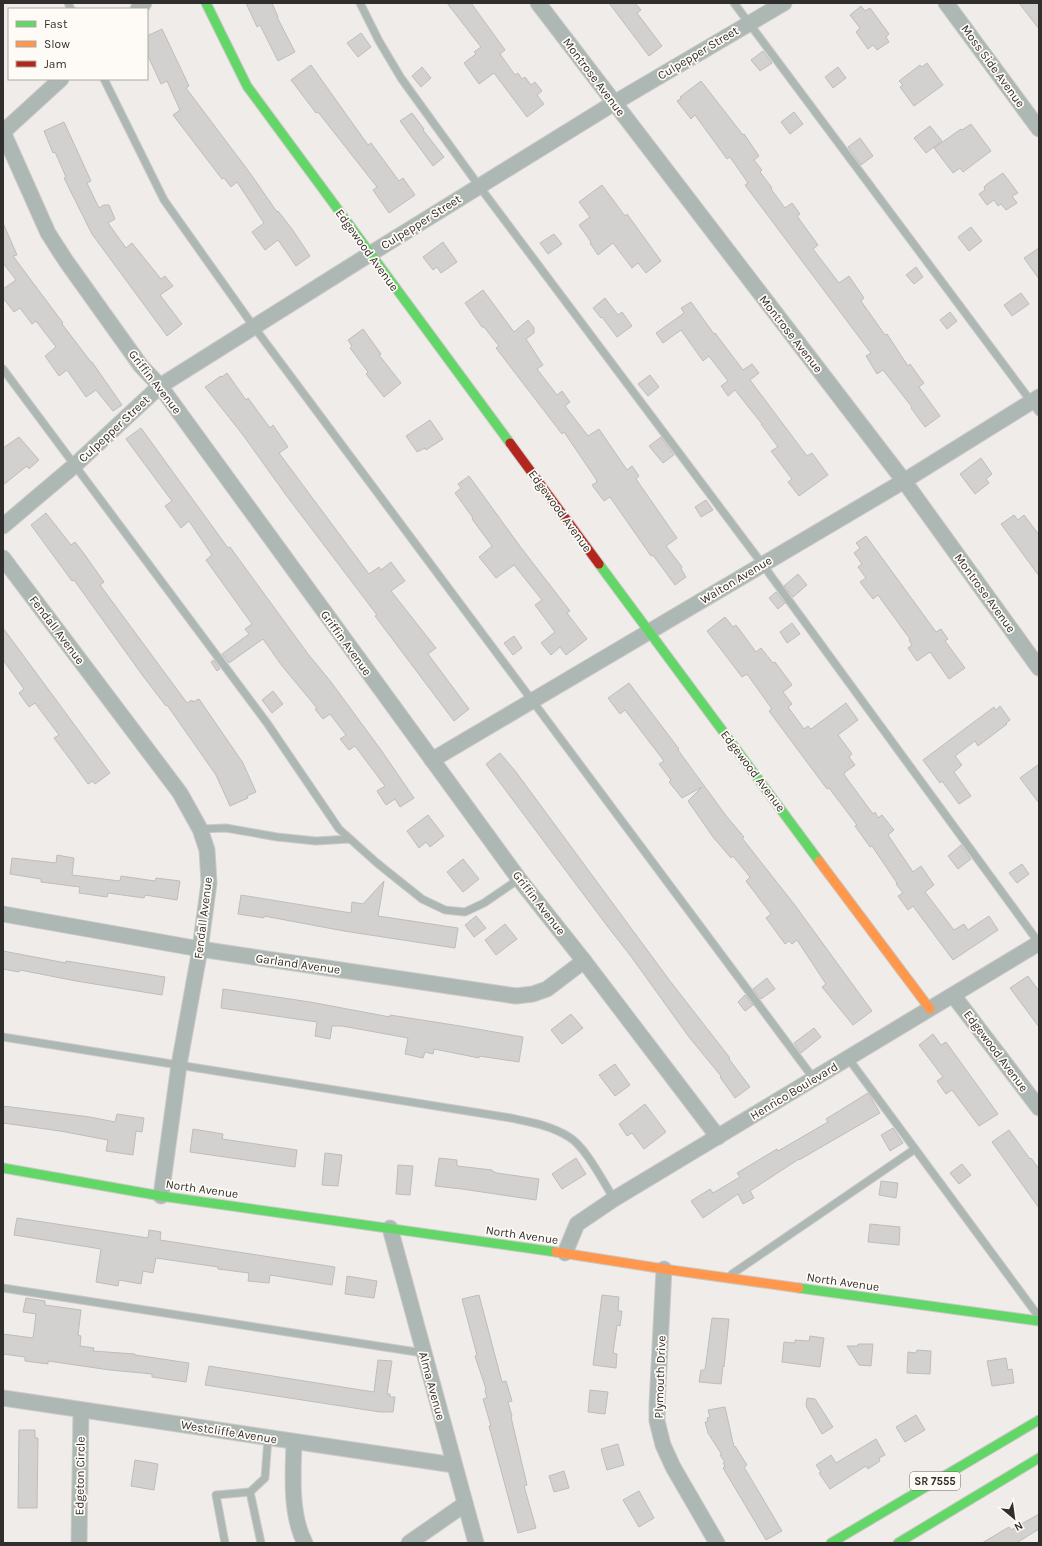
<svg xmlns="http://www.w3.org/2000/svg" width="1042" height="1546" font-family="Karla,sans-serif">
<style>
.building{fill:#d3d1d0;stroke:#bfbcbb}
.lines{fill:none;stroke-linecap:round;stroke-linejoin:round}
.lane-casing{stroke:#cccac9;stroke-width:9}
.street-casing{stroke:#cccac9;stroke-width:17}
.fast-casing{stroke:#cccac9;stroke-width:11}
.slow-casing{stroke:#cccac9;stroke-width:11}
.jam-casing{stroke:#cccac9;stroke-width:11}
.lane{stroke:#adb7b4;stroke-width:7}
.street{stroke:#adb7b4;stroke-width:15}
.fast{stroke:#63d668;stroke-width:9}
.slow{stroke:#ff974d;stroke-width:9}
.jam{stroke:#b3261e;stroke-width:9}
.labels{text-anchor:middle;stroke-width:3.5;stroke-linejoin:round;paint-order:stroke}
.shield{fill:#fefaf5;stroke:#6e6c69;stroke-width:1}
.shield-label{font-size:11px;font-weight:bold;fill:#312f2d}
.street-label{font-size:12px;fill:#312f2d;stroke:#fefaf5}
</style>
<rect width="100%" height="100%" fill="#efecea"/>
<g class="building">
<path d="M246,3H272L278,17H277L295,52L278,61L260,25L257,27Z"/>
<path d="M447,3H471L505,50L500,54L515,75L518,73L522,79L525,77L531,85L535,82L542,91L537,95L544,104L527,117L494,73L479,84L464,63L476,54L474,52L481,47Z"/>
<path d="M609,3H635L641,10L637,13L662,46L649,56Z"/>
<path d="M1019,3H1039V29Z"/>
<path d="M861,6L865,11L870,8L889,34L886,37L889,42L877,50L873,45L868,49L856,32L860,28L850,15Z"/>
<path d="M162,29L189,86L186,88L250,173L277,212L278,211L292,229L310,256L296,266L278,240L265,250L252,232L264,223L237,182L231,187L224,178L222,179L173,115L180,110L167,81L161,84L147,54V36Z"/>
<path d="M361,33L371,47L358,57L347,43Z"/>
<path d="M763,51L772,63L760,71L751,60Z"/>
<path d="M927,63L943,85L914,106L900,87L903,85L899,81L920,65L922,67Z"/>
<path d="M311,65L368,145L371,143L399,181L403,178L415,195L389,213L373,190L377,187L318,112L316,113L291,80Z"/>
<path d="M422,67L431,78L421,87L412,76Z"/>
<path d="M838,67L846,78L833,88L825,77Z"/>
<path d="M701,81L743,135L744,134L759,156L754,160L762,170L760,172L772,188L771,189L785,208L792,203L800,214L797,216L818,245L813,249L839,283L849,276L864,298L861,301L885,335L887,334L908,366L910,364L920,378L924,383L919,387L940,416L925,427L911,408L912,407L883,370L877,374L866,356L871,353L745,185L748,183L730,157L727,159L695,115L691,119L677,101L682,98L680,97Z"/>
<path d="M794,112L803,124L790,134L781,122Z"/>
<path d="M412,113L424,129L423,130L444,157L433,166L400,121Z"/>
<path d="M64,122L91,181L87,183L99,208L104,205H109L115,219L108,223L126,248L132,243L161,279L165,276L173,286L160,295L182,324L167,336L92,234L64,178L66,177L55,152L53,153L44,131Z"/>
<path d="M971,124L991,151L963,172L960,168L953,173L934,148L961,129L962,130Z"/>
<path d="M930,126L942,141L926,153L914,138Z"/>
<path d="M860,138L873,156L861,165L848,147Z"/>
<path d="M1003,173L1018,193L1012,196L1017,203L1006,210L1001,204L998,206L994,200L987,205L979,194L985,190L984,187L987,184Z"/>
<path d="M602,185L625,216L627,214L661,261L646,273L638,263L632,268L613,243L598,255L590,243L591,242L579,225L590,217L579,202Z"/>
<path d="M3,223L17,255L13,256L63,323L62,324L91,362H92L122,405L113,411L96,390L86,397L67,370L59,376L45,356L56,347L36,321L32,324L20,308L14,312L3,298V289L16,280L3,263Z"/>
<path d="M971,227L982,241L969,251L958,237Z"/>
<path d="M554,234L562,244L548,254L540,243Z"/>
<path d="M443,242L457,262L441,273L437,267L433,270L423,257Z"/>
<path d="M1039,248V279L1024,258Z"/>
<path d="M916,267L923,277L914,284L906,275Z"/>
<path d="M483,290L514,332L528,320L534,328V333L526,339L543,365L537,369L557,395L562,391L570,402L565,406L588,436L599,429L627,470L632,466L639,476L636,479L677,538L666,546L682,567L681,569L686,577L675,585L653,555L651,556L610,497L604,501L592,485L597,482L596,479L564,432L562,434L496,348L499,346L484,327H482L465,303Z"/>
<path d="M1021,293L1029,304L1012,316L1004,305Z"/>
<path d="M605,298L618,315L622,312L632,326L617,337L602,317L601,318L593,308Z"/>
<path d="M691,302L714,334L715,333L743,370L752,364L759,373L750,380L807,456L812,453L828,475L799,496L788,482L792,479L771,451L778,447L761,424H762L735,390L728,396L721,386L728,381L709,356L703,361L681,330L663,343L656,333L684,313L681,308Z"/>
<path d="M950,312L957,321L947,329L940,320Z"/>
<path d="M363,329L381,354L379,355L401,383L384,397L366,374L368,372L350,348L352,346L348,340Z"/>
<path d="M227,373L246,400L248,398L270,428L273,425L288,447L279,453L369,574L379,567L381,570L391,562L405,581L391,591L436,648L428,654L469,709L454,721L375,616L377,615L286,495L243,435L205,387L221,376L222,377Z"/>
<path d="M650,375L659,387L648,396L638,384Z"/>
<path d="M430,420L443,439L426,450L425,448L417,452L406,436Z"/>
<path d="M141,428L228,548L230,547L308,654L331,682L381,750L414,798L400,807L395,799L386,805L377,791L385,786L355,746L349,750L340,739L346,735L330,714L323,719L315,709L317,708L282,666L263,639L229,663L222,654L249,634L245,629L252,624L206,560L212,555L189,521L181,528L165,506L172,501L126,439Z"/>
<path d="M19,437L39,460L29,469L27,466L3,485V448Z"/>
<path d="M661,437L674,455L663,463L649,446Z"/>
<path d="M981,458L992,474L986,479L989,483L975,494L960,474Z"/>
<path d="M469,476L522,549L570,611L567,613L587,639L566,655L560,647L551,655L541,643L555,632L535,605L542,600L514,565L496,578L479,557L492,546L472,519L473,518L455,493L461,488L458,484Z"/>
<path d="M706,500L713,510L701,517L695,507Z"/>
<path d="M46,513L71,545L75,542L85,555L104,582L100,585L187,703L192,700L193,702L199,699L243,763L256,792L247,796L248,798L230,806L216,775L167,705L166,706L143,676L74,580L72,581L31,525Z"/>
<path d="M1014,515L1018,520L1024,515L1039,535V576L1001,524Z"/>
<path d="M866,536L936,632L941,629L948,639L945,641L965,668L949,679L930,652L917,661L908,648L912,645L909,640L910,639L883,602L878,595L873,599L860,582L866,578L858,567L862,564L854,553L860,548L856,543Z"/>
<path d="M798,574L807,585L793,597L784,586Z"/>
<path d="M776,592L785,603L778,609L769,598Z"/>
<path d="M725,617L733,627L736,625L756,652L761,648L773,663L775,662L792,685L783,692L792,704L788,707L804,729L808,726L811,729L846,703L858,720L838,735L852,754L849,757L855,765L844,773L845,776L873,814L875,812L878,818L882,815L894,830L888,835L913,872L921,866L934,885L925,892L954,930L964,924L968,930L989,916L998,930L953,960L913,906L908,910L898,896L903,893L896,884L897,883L872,846L870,847L855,826L857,825L829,788L827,789L769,711L772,709L747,674L742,677L707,631Z"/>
<path d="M792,623L800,634L787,643L780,632Z"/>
<path d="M3,628L110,773L95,784L93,781L88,784L75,766L54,738L59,735L35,703L29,707L19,693L24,689L3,660Z"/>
<path d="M514,636L522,648L513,655L504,643Z"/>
<path d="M214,660L220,669L217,671L211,662Z"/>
<path d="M629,683L679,749L678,750L727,817L744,837L742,838L794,904L872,1011L853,1025L822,987L826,984L797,940L792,944L789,941L785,944L766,918L771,914L746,881L750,877L733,856L731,858L713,837L688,801L702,787L682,798L669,782L671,780L659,764L664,761L625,710L620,714L608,698Z"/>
<path d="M273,691L283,704L272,713L262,700Z"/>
<path d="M1000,706L1010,720L1006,723L1007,724L978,746L975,741L955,756L962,765L954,772L971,796L959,804L942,781L940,783L923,760L994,707L996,710Z"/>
<path d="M500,753L516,772L670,981L730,1058L729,1059L750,1087L735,1098L720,1077L721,1076L689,1037L630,955L608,927L486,764Z"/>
<path d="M1039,764V803L1020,778Z"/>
<path d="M428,815L444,836L430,847L426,842L419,848L407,831Z"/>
<path d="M961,845L971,859L958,869L948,856Z"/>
<path d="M57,855L74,858L72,875L120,881L121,876L155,881L156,878L180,881L177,900L145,895L144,898L108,893L107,897L79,893L80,887L41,882V879L10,874L12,858L56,863Z"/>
<path d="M463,859L479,879L463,892L447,872Z"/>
<path d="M1022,864L1029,874L1017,883L1009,873Z"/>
<path d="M384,881L378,916L458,928L455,948L344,931L264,916V918L238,914L241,895L351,913L352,902L363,904Z"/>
<path d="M476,916L486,928L474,937L465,925Z"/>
<path d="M505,924L517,939L496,955L485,940Z"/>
<path d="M3,951L66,963V961L165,977L162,995L76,981L20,970L19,972L3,969Z"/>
<path d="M1028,976L1039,991V1027L1010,988Z"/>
<path d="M767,978L775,989L761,999L753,989Z"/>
<path d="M223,989L310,1002L390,1017V1015L460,1026L523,1037L519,1062L479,1056V1058L434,1049L433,1054L425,1052L423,1058L405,1054L408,1038L342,1026H332L330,1039L315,1036L317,1022L221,1008Z"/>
<path d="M745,995L753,1005L745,1011L738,1002Z"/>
<path d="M571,1014L583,1028L562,1044L551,1030Z"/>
<path d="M814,1028L821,1037L801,1053L794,1043Z"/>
<path d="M933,1034L941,1045L946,1042L998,1114L979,1126L952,1090L946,1094L937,1081L943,1077L919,1045Z"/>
<path d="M615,1064L630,1085L615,1096L599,1075Z"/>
<path d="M868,1093L880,1113L799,1160V1159L750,1191L754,1198L743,1204L738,1194L703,1218L691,1201L710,1189L713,1193L740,1177L737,1173L777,1149L778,1151L828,1122L826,1119Z"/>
<path d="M645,1104L666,1132L644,1149L632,1133L627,1136L619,1124Z"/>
<path d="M3,1106L90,1117L115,1122L117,1114L144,1118L142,1132L136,1131L133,1155L106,1151L108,1140L60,1131L3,1123Z"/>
<path d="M893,1128L903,1143L890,1151L881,1135Z"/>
<path d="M193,1129L223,1134L222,1139L297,1150L295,1167L190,1152Z"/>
<path d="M1009,1130L1030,1159L1031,1158L1039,1169V1208L992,1142Z"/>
<path d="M325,1153L342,1155L338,1186L322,1185Z"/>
<path d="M439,1158L457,1160V1166L492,1170V1171L497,1173L539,1179L536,1200L462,1189L435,1186Z"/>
<path d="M576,1158L586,1174L562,1189L552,1174Z"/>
<path d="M962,1164L971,1175L959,1184L950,1173Z"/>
<path d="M398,1165L413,1166L410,1195L396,1194Z"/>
<path d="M881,1181L898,1183L896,1198L879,1195Z"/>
<path d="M17,1218L148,1238L149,1230L161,1232L160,1240L335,1267L332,1285L270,1275L269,1283L248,1281L249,1273L218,1269V1267L156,1258L153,1273L143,1271L141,1284L119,1280L118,1286L96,1282L101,1249L14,1235Z"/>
<path d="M870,1224L900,1227L899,1245L868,1242Z"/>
<path d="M347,1276L377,1281L374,1298L345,1294Z"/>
<path d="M479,1295L502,1382L506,1381L512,1401L508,1402L512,1416L511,1417L527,1485L524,1486L536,1528L518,1533L489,1426H491L483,1399L487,1398L485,1390L486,1389L475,1356L477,1355L462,1299Z"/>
<path d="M602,1295L619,1297L618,1311H622L620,1326L617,1325L613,1353L617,1354L616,1368L593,1365Z"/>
<path d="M26,1298L45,1301V1305L81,1310L78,1335L81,1336L80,1346L94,1348L93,1351L135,1354V1355L189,1363L186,1382L152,1377V1374L110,1370L48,1361V1364L25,1361V1357L3,1354V1334L33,1338L36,1314L23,1312Z"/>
<path d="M712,1318L729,1319L724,1367L723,1366L721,1384L699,1382L701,1370H705Z"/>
<path d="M810,1336L824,1338L820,1367L782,1362L784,1342L795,1343V1340L809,1341Z"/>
<path d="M858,1344H873L871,1366L859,1365L847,1346H858Z"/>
<path d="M917,1350L931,1351L930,1374L907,1373L908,1352L916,1353Z"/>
<path d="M1006,1358L1008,1370L1012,1369L1014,1383L992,1386L987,1361Z"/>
<path d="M378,1360L392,1361L387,1394H390V1397H395L393,1412H380L205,1385L209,1366L374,1392Z"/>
<path d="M590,1390L608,1392L605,1414L588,1412Z"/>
<path d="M807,1398L815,1399L833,1427L822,1434L806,1406Z"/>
<path d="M725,1407L734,1447L735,1446L747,1465L744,1467L782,1531L766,1540L723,1468L725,1466L723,1463L725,1462L720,1455H722L708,1433L705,1422H708L707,1418L710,1417L708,1410Z"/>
<path d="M916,1415L925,1430L905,1442L896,1427Z"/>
<path d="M19,1430H35V1438H38L37,1508H18Z"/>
<path d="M876,1439L885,1455L879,1458L880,1461L868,1469L866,1466L830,1489L819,1473L821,1472L816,1465L831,1455L836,1463Z"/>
<path d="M618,1444L624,1465L607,1470L601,1449Z"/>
<path d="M135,1460L158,1464L154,1490L131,1486Z"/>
<path d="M564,1471L569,1488L554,1492L549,1476Z"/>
<path d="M639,1491L654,1518L639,1527L623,1500Z"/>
<path d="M1039,1514V1529L1018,1542L1019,1543H982L1009,1527L1011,1530Z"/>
</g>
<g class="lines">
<defs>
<g id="lane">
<path d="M68,3L71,9"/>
<path d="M360,3L379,41L401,78L479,186L763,565L1039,943"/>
<path d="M734,3L1039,412"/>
<path d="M104,79L164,200L254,327L814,1079"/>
<path d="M3,369L267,723L339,829L377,863L422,899L445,910L465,912L484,903L519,879"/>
<path d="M200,829L226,828L277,837L316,841L350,839"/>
<path d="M3,1037L511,1118C531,1122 552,1126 569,1137C585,1146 604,1183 614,1199"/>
<path d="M848,1058L1039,1317"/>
<path d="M732,1274L915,1149"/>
<path d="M3,1288L423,1353"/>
<path d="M225,1543L216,1495L250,1492"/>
<path d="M261,1543L250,1492L265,1478L268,1438"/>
</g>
<g id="street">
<path d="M538,3L904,481L1039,668"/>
<path d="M946,3L1039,129"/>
<path d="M138,9L144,3"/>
<path d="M3,132L48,233L66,261L141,366L160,386L519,879L584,961L718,1137"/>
<path d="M3,132L61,79"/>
<path d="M3,526L75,465L160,386L370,254L614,103L784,3"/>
<path d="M3,558L180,793L200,829L207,850L209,883L200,949L179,1065L161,1196"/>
<path d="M432,760L904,481L1039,397"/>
<path d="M3,914L200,949L516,996L533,994L547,989L584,961"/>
<path d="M953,995L1039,1108"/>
<path d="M390,1228L476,1543"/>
<path d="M565,1253L577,1224L614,1199L1039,943"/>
<path d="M664,1269L657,1405V1421L663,1445L673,1467L717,1543"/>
<path d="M3,1398L454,1465"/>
<path d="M294,1442C293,1473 290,1515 305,1543"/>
<path d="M79,1543L81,1410"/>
<path d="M409,1543L465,1504"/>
</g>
<g id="fast">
<path d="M206,3L247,86L510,443"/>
<path d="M599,564L819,861"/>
<path d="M3,1168L161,1196L556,1252"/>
<path d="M799,1288L1039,1321"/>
<path d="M831,1543L1039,1420"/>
<path d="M898,1543L1039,1458"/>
</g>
<g id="slow">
<path d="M819,861L930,1009"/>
<path d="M556,1252L664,1269L799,1288"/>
</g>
<path id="jam" d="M510,443L599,564"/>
</defs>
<use href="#lane" class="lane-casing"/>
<use href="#street" class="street-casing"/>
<use href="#fast" class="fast-casing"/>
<use href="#slow" class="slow-casing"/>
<use href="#jam" class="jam-casing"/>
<use href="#lane" class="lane"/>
<use href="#street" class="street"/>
<use href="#fast" class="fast"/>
<use href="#slow" class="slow"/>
<use href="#jam" class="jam"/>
</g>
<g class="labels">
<rect class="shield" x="910" y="1472" width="50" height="18" rx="3"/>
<g class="shield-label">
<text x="935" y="1485">SR 7555</text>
</g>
<g class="street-label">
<text transform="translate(698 53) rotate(-31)" y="4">Culpepper Street</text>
<text transform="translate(993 66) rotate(54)" y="4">Moss Side Avenue</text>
<text transform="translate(594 77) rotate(53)" y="4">Montrose Avenue</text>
<text transform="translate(421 222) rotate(-32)" y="4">Culpepper Street</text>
<text transform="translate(367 250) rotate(54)" y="4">Edgewood Avenue</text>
<text transform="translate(791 334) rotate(52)" y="4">Montrose Avenue</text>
<text transform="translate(155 382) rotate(52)" y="4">Griffin Avenue</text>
<text transform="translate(114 429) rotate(-43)" y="4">Culpepper Street</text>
<text transform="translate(560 511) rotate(54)" y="4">Edgewood Avenue</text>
<text transform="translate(736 580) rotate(-31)" y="4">Walton Avenue</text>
<text transform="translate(985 593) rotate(54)" y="4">Montrose Avenue</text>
<text transform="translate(57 630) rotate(53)" y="4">Fendall Avenue</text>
<text transform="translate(346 643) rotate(54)" y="4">Griffin Avenue</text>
<text transform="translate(753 771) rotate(53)" y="4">Edgewood Avenue</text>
<text transform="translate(539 903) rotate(52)" y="4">Griffin Avenue</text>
<text transform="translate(203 918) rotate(-83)" y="4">Fendall Avenue</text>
<text transform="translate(298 964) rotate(8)" y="4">Garland Avenue</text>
<text transform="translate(996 1051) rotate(53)" y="4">Edgewood Avenue</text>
<text transform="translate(794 1091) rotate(-31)" y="4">Henrico Boulevard</text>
<text transform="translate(202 1189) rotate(8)" y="4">North Avenue</text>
<text transform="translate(522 1235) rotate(8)" y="4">North Avenue</text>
<text transform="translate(843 1282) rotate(8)" y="4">North Avenue</text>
<text transform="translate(660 1377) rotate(-88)" y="4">Plymouth Drive</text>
<text transform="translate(432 1386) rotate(75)" y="4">Alma Avenue</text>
<text transform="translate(229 1432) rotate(9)" y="4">Westcliffe Avenue</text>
<text transform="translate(80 1476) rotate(-89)" y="4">Edgeton Circle</text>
</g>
</g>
<rect width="1042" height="1546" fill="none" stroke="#312f2d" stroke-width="8"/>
<rect x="8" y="8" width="140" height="72" fill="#fefaf5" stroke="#aca9a5"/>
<rect x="16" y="21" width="20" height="6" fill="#63d668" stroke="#aca9a5"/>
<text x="44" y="28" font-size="12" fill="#312f2d">Fast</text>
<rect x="16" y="41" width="20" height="6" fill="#ff974d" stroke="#aca9a5"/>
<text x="44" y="48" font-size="12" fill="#312f2d">Slow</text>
<rect x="16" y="61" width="20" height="6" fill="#b3261e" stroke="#aca9a5"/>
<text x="44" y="68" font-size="12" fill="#312f2d">Jam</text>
<g transform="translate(1014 1518) rotate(151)" stroke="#fefaf5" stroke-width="3" paint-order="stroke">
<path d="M0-3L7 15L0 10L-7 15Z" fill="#312f2d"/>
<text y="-6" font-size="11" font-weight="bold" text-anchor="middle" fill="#312f2d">N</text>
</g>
</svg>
